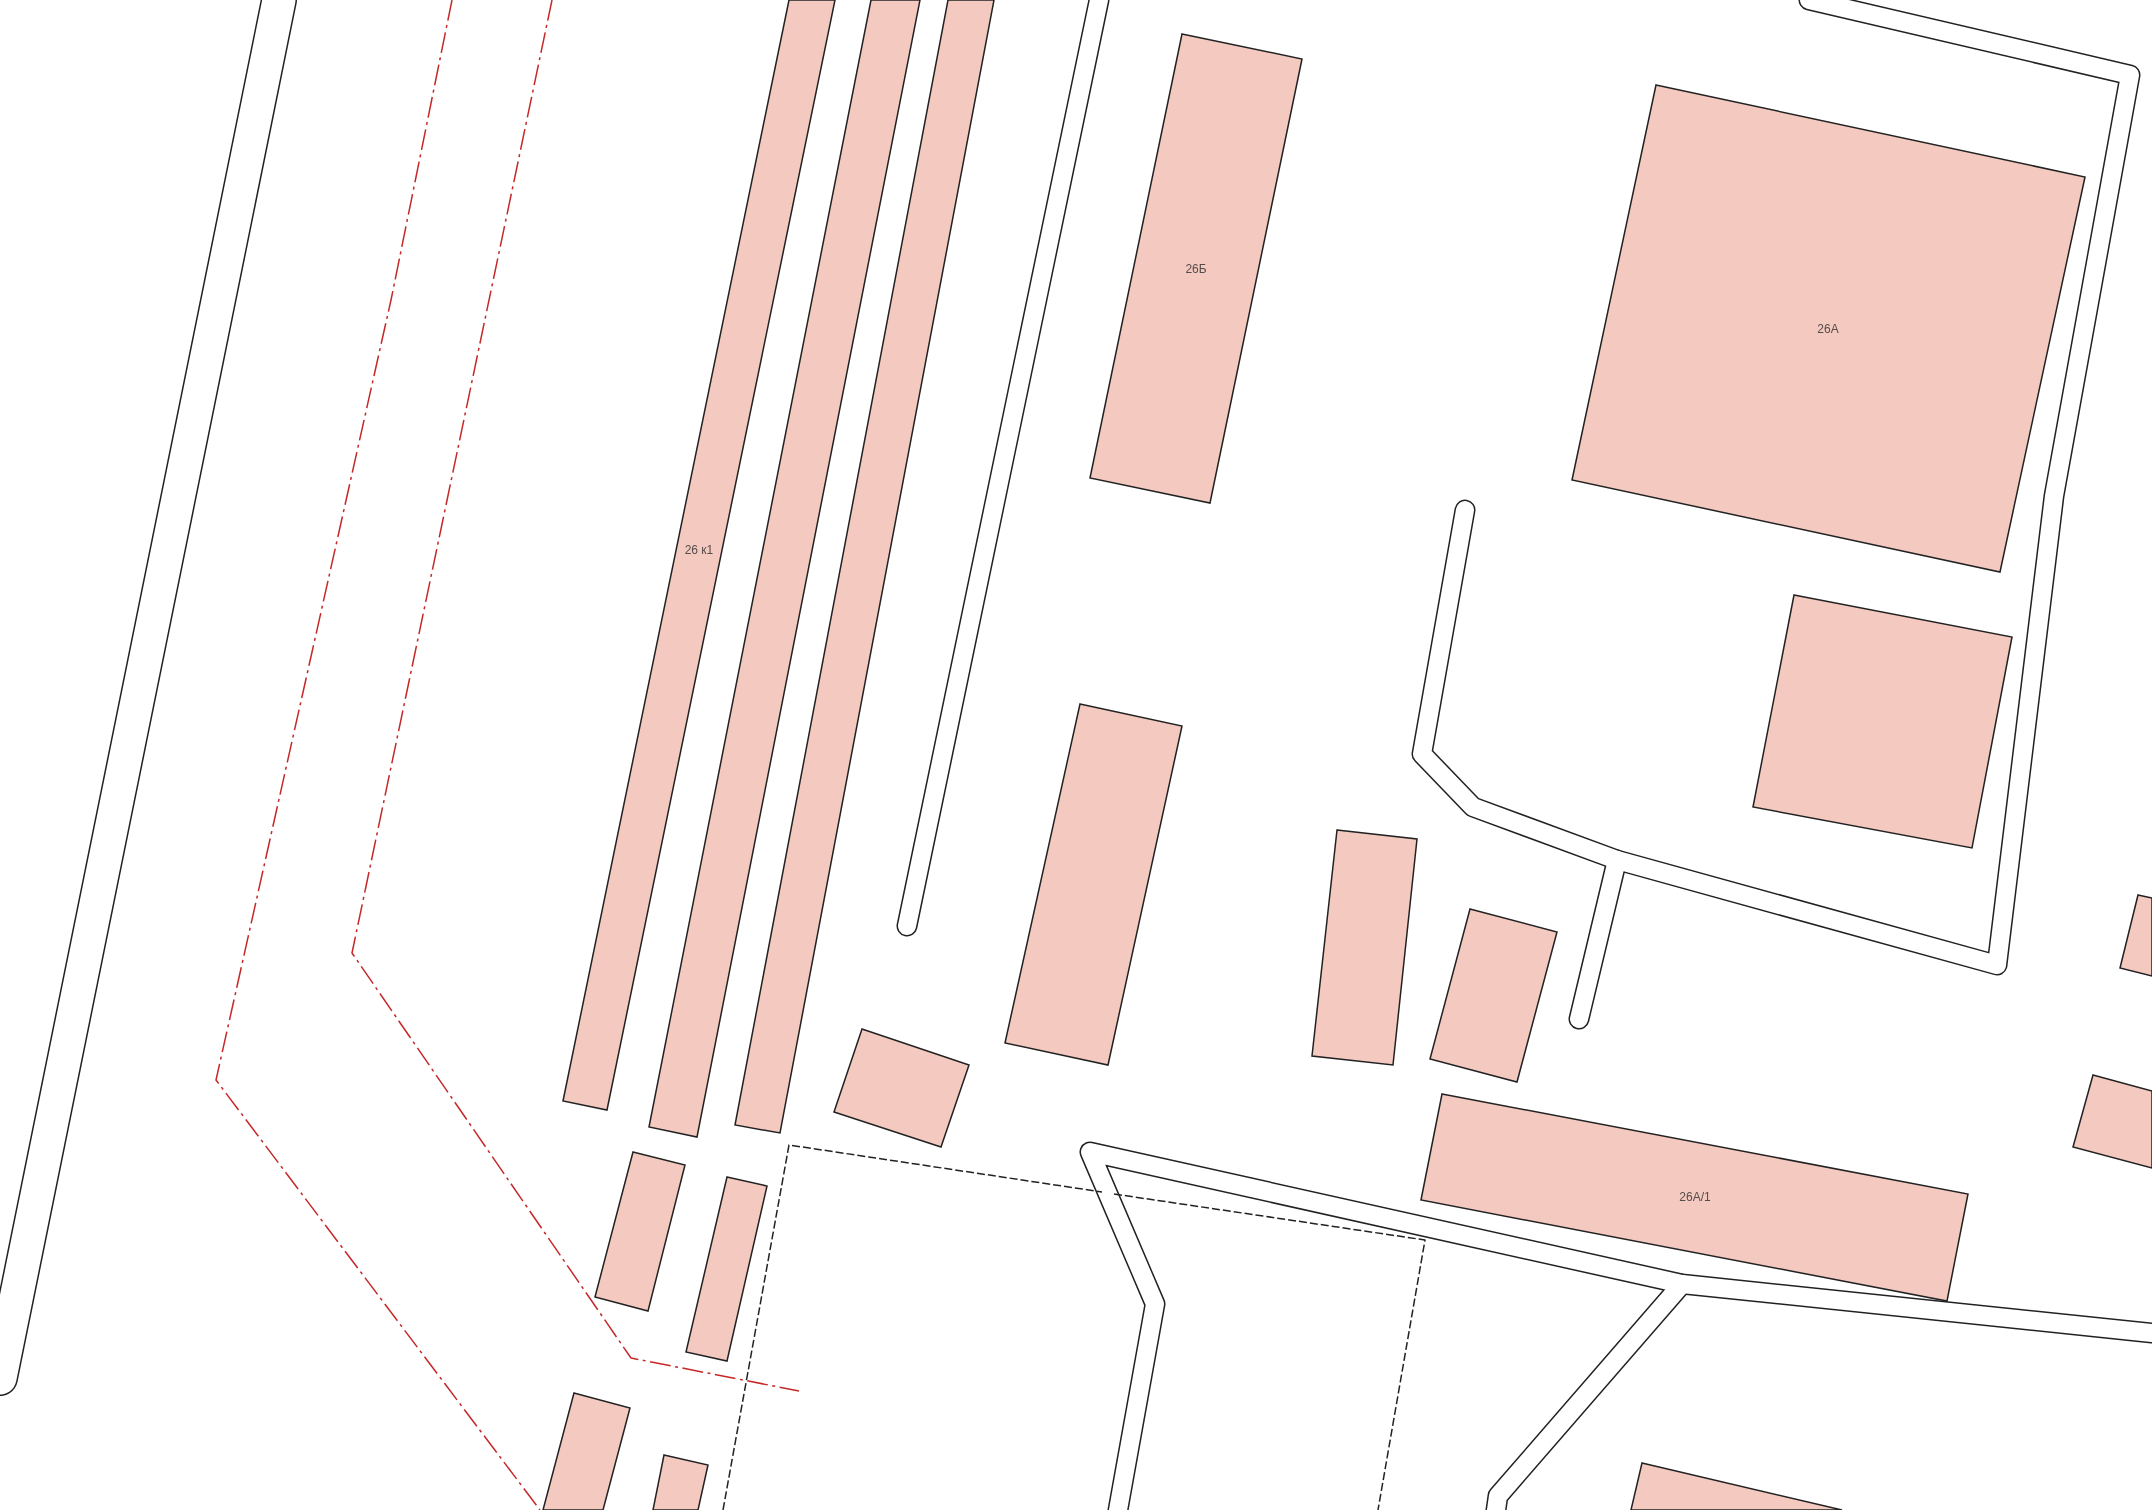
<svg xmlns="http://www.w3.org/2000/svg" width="2152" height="1510" font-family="Helvetica,sans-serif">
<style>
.building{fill:#f3c9c0;stroke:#222;stroke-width:1.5}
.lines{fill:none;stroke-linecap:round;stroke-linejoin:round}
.lane-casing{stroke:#222;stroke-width:21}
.street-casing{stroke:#222;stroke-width:36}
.lane{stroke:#fff;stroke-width:18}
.street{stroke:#fff;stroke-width:33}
.fence{stroke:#222;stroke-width:1.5;stroke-dasharray:8 3;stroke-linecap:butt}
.power{stroke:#c62828;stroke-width:1.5;stroke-dasharray:21 4.5 3 4.5;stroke-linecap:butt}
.labels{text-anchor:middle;stroke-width:4.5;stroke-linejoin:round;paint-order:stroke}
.number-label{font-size:12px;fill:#564c4a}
</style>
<rect width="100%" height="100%" fill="#fff"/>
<g class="building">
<path d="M789,0H835L607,1110L563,1101Z"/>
<path d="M871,0H920L697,1137L649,1127Z"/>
<path d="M948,0H994L780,1133L735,1125Z"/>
<path d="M1182,34L1302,59L1210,503L1090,478Z"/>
<path d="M1656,85L2085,177L2000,572L1572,480Z"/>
<path d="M1794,595L2012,637L1972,848L1753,807Z"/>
<path d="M1080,704L1182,726L1108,1065L1005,1043Z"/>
<path d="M1337,830L1417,839L1393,1065L1312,1056Z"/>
<path d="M2138,895L2152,898V976L2120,968Z"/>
<path d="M1470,909L1557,932L1517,1082L1430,1059Z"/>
<path d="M862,1029L969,1065L941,1147L834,1112Z"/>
<path d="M2093,1075L2152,1091V1168L2073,1147Z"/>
<path d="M1442,1094L1968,1194L1947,1301L1421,1200Z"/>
<path d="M633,1152L685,1165L648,1311L595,1297Z"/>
<path d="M727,1177L767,1186L727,1361L686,1352Z"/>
<path d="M574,1393L630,1408L603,1510H543Z"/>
<path d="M664,1455L708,1465L698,1510H653Z"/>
<path d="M1642,1463L1842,1510H1631Z"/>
</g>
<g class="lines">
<defs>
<g id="lane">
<path d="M1465,510L1422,754L1473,807L1617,860"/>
<path d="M907,926L1099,0"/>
<path d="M1579,1019L1617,860L1997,965L2054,496L2130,75L1809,0"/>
<path d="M1118,1510L1155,1304L1090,1152L1682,1284L2152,1333"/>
<path d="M1496,1510L1498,1496L1682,1284"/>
</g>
<path id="street" d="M0,1378L279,0"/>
</defs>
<use href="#lane" class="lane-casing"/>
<use href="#street" class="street-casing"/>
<use href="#lane" class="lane"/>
<use href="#street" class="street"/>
<g class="fence">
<path d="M1114,1194L1425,1240L1378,1510"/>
<path d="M723,1510L789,1145L1102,1192"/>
</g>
<g class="power">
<path d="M452,0L391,300L216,1080L540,1510"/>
<path d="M552,0L352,953L631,1358L799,1391"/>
</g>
</g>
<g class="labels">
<g class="number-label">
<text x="1196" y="273">26Б</text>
<text x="1828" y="333">26А</text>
<text x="699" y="554">26 к1</text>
<text x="1695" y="1201">26А/1</text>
</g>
</g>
</svg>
